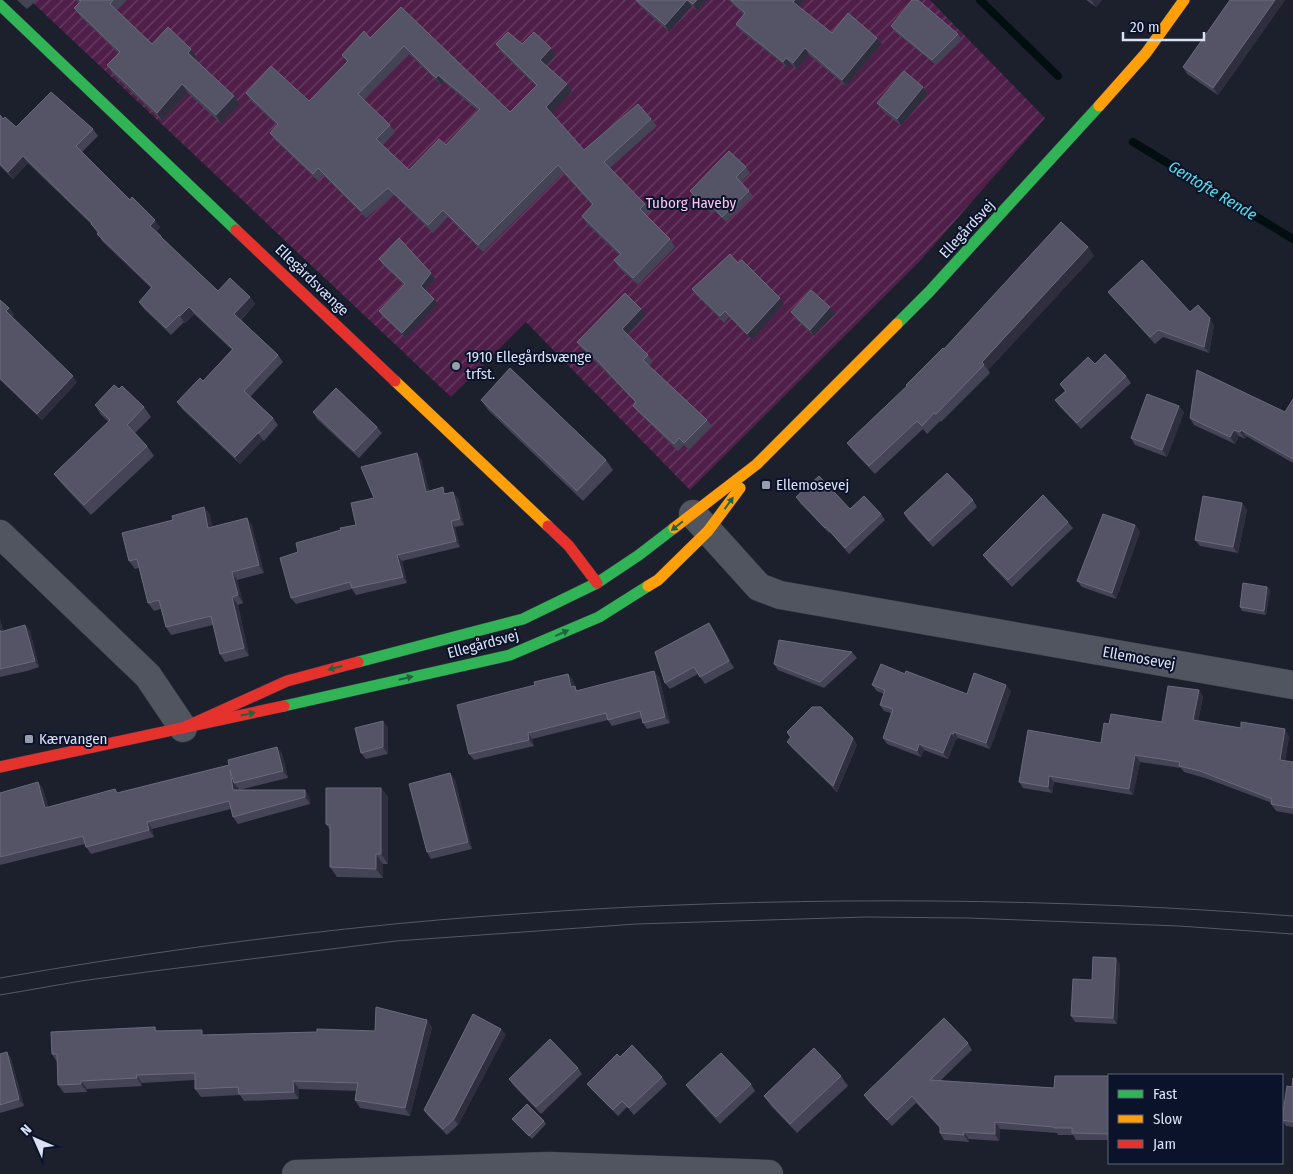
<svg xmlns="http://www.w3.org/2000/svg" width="1293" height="1174" font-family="'Fira Sans Condensed',sans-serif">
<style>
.garden{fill:url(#garden-furrows)}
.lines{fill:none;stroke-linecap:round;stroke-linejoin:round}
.stream{stroke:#030e10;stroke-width:8}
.street-casing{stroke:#373a45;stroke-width:29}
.fast-casing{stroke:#373a45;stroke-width:12}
.slow-casing{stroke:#373a45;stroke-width:12}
.jam-casing{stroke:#373a45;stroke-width:12}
.street{stroke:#515560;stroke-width:28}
.fast{stroke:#30b455;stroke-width:11}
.slow{stroke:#ff9f0a;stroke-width:11}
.jam{stroke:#e5322d;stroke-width:11}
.tram{stroke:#565964;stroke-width:1}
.wall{fill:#454356;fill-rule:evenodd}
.shaded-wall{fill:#2e2e3e}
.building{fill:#555467;stroke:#6a6a7c;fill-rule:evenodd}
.oneway{fill:#1e6440}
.poi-dot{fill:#989dad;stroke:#0b132b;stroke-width:2}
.labels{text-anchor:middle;stroke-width:4;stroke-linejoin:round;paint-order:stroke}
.park-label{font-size:15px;fill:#fec3ef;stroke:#0b132b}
.street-label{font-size:15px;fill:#dae1f2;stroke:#0b132b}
.poi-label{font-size:15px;fill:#dae1f2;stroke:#0b132b;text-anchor:start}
.water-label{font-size:16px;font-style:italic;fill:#57dde6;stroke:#0b132b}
</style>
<defs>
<pattern id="garden-furrows" width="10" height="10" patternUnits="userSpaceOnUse" patternTransform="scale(1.25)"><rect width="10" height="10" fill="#501f49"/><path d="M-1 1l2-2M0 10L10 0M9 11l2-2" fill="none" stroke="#693f64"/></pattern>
</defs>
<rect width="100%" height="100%" fill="#1c202d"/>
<path class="garden" d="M30,0H930L1045,118L920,261L690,490L526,322L451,397Z"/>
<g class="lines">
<g class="stream">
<path d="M980,0L1058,76"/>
<path d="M1133,142L1293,239"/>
</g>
<defs>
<g id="street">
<path d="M693,514L759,587L780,595L1293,685"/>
<path d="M0,534L148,676L183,728"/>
<path d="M296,1174L550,1166L769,1174"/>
</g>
<g id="fast">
<path d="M0,5L236,230"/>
<path d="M897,324L929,292L1099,106"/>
<path d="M358,662L523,619L597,583L639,555L674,528"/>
<path d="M284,706L510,655L599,617L648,586"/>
</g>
<g id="slow">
<path d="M1099,106L1146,53L1184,0"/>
<path d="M395,381L548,526"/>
<path d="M674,528L757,464L897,324"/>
<path d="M648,586L658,580L708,531L740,488"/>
</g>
<g id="jam">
<path d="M236,230L395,381"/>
<path d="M548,526L569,546L597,583"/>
<path d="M183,728L287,681L358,662"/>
<path d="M0,767L284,706"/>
</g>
</defs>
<use href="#street" class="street-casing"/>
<use href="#fast" class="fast-casing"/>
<use href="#slow" class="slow-casing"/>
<use href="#jam" class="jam-casing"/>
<use href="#street" class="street"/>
<use href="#fast" class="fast"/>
<use href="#slow" class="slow"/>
<use href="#jam" class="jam"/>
<g class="tram">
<path d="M0,978C131,955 262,937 394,924C455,918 515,914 576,910C815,896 1055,898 1293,916"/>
<path d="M0,995L81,981L154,971L396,941L636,924L866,917L968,918L1179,926L1293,934"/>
</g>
</g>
<g class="wall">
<path d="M17,0H37L27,9Z"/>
<path d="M76,0H127L117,10L152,44L191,49L197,58L195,60L234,96L240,104L221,124L188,93L162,121L113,74L107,65L118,53L80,16L74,8L79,3Z"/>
<path d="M635,0H707L697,11L692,6L669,32L640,6Z"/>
<path d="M728,0H805L799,7L832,33L877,38L882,44L846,86L809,55L797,69L791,64L788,68L740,30L736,24L744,15Z"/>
<path d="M1086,0H1102L1096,7Z"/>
<path d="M1230,0H1285L1218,95L1187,74L1183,67Z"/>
<path d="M401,7L510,112L536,86L501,52L496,44H522L556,55L546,66L572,91L551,114L584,150L651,119L657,126L610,168L645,204L650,211L646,215L670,239L675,247L638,285L619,268L614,260L619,255L587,224L582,216L592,205L563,173L483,252L448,217L433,233L394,195L366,218L323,175L318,181L275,140L270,133L277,125L251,101L246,93L309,101L347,62L342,55L370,38ZM409,54L441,85L444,82L478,111L446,145L409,170L383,145L395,132L390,125L364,100Z"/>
<path d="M891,26L958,34L962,40L936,65L895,32Z"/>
<path d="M923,87L928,94L901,126L882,110L877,103Z"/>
<path d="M0,115L3,119L16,127L93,129L98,136L82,152L130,200L160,227L156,232L161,236L164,241L218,291L250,297L255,304L241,320L278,355L283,362L250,397L273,418L278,425L264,441L263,440L240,464L182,409L177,402L203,381L232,350L194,314L185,323L184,322L171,335L144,309L139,302L151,288L102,241L98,234L91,224L28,163L13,179L0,166Z"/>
<path d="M746,167L750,173L741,182L749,191L753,196L726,222L714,210L711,213L694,197L690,191Z"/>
<path d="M1088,247L1094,256L988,370L990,373L941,422L940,421L927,434L923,429L875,474L853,451L847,443L907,386L944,349Z"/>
<path d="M379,259L431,273L435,279L426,290L434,299L438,304L406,338L383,317L379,311L404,285L383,265Z"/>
<path d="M692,289L780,298L784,304L752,340L729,317L724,323L696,295Z"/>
<path d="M1108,292L1190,312L1214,325L1209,353L1163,337L1155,344L1113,298Z"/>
<path d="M0,300L9,308L14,315L12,317L77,382L42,420L0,380Z"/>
<path d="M791,312L835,314L814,336L796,319Z"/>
<path d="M646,315L628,334L648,355L653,362L649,366L707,420L712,426L689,450L684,445L678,451L638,412L633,406L636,403L600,366L582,349L577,342Z"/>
<path d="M1095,364L1126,376L1131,383L1081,429L1060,407L1055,400L1065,391L1060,384Z"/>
<path d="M119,389L144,407L151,417L135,433L147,446L154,456L91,515L61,483L54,474L109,422L101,415L95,405Z"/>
<path d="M1293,399V463L1246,436L1245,439L1239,436L1235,444L1194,425L1190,418L1285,412Z"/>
<path d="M481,400L606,460L613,470L583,501L488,410Z"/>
<path d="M313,412L377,427L382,433L359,458L317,419Z"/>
<path d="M1184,412L1167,457L1135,445L1131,438Z"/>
<path d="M421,459L429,491L447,493L458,498L464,525L455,527L460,547L402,561L407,583L356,595L352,589L296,604L291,598L341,530L356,525L374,498Z"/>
<path d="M796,497L850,509L881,514L885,520L849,554L830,532L829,533L800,503Z"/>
<path d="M973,500L977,507L933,547L908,520L904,513Z"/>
<path d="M1242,503L1247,510L1238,553L1200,546L1195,540Z"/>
<path d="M204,507L210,515L212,527L247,518L252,526L264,573L237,580L243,603L238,605L249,656L225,662L220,654L213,625L171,635L166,627L161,609L154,611L148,603L139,568L135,569L129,561Z"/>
<path d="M1068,522L1073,528L1012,587L988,562L983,555Z"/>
<path d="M1135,525L1140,532L1116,599L1082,587L1077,581Z"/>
<path d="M1267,587L1270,590L1266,615L1242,611L1240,607Z"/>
<path d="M0,619L3,631L25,625L30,631L39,667L27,671L0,677Z"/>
<path d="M714,630L734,668L705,684L698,674L670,689L665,683Z"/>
<path d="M852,652L857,658L824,688L778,670L774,664Z"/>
<path d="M568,674L573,680L574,686L578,691L659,677L670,723L647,729L643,723L642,718L612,726L608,720L532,739L534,746L474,760L469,754L535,685Z"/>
<path d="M905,674L967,694L1011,691L990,749L958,738L957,740L956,739L948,759L924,750L921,757L887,744L883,738L891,713L884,711L880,705L884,694L877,691L872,685Z"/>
<path d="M1199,690L1203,697L1198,721L1289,736L1285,761L1293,762V814L1276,811L1271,804L1272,803L1205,778L1184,772L1181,768L1140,762L1133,795L1054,782L1052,793L1023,788L1019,782L1101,743L1109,724L1162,722Z"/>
<path d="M383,721L388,728V754L366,759L361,753Z"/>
<path d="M787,732L853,738L857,745L837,792L792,748L787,742L790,738Z"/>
<path d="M277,747L282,754L288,778L239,790L237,787V790H305L309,797L310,804L238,824L233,817L231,809L152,829L154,837L91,854L86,847L85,844L0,865V793L38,782L43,789L48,807L118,793L229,765Z"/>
<path d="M450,773L455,780L472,849L431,859L427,852Z"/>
<path d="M381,788L388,797V864H383V878L337,877L330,867V830L326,824Z"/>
<path d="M1120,964L1117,1024L1075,1022L1071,1016L1092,980Z"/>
<path d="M155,1027L157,1031L205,1035L375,1031L432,1027L410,1116L360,1108L355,1100L357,1091L299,1089V1099L244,1101L240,1095L201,1097L195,1089V1080L142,1083V1086L87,1089V1092L64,1093L58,1085L57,1062L52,1054Z"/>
<path d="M506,1034L458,1125L447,1135L428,1116L424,1110Z"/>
<path d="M968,1043L972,1050L940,1081L1054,1088L1109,1076V1140H1076L1073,1135H1058L1057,1133L1000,1129L999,1141L969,1139V1142L944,1140L940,1133V1128L916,1103L892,1126L868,1101L864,1095Z"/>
<path d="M7,1052L11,1059L24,1106L0,1113V1054Z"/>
<path d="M620,1057L662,1077L667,1084L634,1115L627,1107L618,1116L592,1090L587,1084Z"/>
<path d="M578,1068L582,1074L541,1114L514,1086L509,1079Z"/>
<path d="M841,1076L848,1086L797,1133L771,1106L764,1096Z"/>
<path d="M1293,1078V1127L1286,1126L1282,1120V1117L1292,1087Z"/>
<path d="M751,1084L755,1091L720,1124L691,1092L686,1085Z"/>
<path d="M512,1119L544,1121L546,1124L532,1139Z"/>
</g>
<g class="shaded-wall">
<path d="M687,0L692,6L669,32L665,25Z"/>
<path d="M697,0H707L697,11L693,4Z"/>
<path d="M795,0H805L798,9L793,2Z"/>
<path d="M1091,0H1102L1096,7Z"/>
<path d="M1275,0H1285L1218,95L1213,88Z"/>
<path d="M877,38L882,44L846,86L842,80Z"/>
<path d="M551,48L556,55L545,67L540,60Z"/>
<path d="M805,48L809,55L797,69L793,63Z"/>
<path d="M191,49L197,58L193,61L188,53Z"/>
<path d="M786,58L791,64L788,68L783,62Z"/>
<path d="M438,75L444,82L441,85L436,78Z"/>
<path d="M182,84L188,93L162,121L157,113Z"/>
<path d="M567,84L572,91L551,115L546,107Z"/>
<path d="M923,87L928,94L901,126L897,119Z"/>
<path d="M234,96L240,104L221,124L216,115Z"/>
<path d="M23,156L28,163L13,179L8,172Z"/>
<path d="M155,220L160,227L155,233L150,226Z"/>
<path d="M1088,247L1094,256L988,370L982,362Z"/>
<path d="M431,273L435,279L425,291L421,286Z"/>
<path d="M250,297L255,304L239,321L234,314Z"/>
<path d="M780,298L784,304L752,340L747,334Z"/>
<path d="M434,299L438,304L406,338L402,333Z"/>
<path d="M189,307L194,314L185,323L180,316Z"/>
<path d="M830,307L835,314L814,336L810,330Z"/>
<path d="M9,308L14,315L11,318L6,311Z"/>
<path d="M641,309L646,315L627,335L622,329Z"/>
<path d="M1210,318L1214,325L1209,353L1204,347Z"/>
<path d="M73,376L77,382L42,420L37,414Z"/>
<path d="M1179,406L1184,412L1167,457L1162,450Z"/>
<path d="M1234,430L1239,436L1235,444L1230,437Z"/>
<path d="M1241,430L1246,436L1245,439L1240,432Z"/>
<path d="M258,433L263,440L240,464L235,457Z"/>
<path d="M417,453L421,459L431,498L426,492Z"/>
<path d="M453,492L458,498L464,525L460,519Z"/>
<path d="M1242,503L1247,510L1238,553L1233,547Z"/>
<path d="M204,507L210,515L214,536L208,528Z"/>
<path d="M247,518L252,526L264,573L259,565Z"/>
<path d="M451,521L455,527L460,547L456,541Z"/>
<path d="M1135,525L1140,532L1116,599L1112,593Z"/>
<path d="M397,555L402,561L407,583L403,577Z"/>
<path d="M232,572L237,580L243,603L238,595Z"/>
<path d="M1267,587L1270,590L1266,615L1264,611Z"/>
<path d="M232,597L238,605L249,656L244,648Z"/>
<path d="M0,619L5,638L0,630Z"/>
<path d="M709,623L714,630L734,668L729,661Z"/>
<path d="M25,625L30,631L39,667L35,661Z"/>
<path d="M654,671L659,677L670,723L665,717Z"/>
<path d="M568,674L573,680L576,693L571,687Z"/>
<path d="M1006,685L1011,691L990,749L986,743Z"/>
<path d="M1199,690L1203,697L1197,727L1193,720Z"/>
<path d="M383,721L388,728V754L383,747Z"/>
<path d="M1285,729L1289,736L1284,766L1280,760Z"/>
<path d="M954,732L958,738L957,740L953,734Z"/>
<path d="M528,733L532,739L534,746L529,740Z"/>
<path d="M951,733L956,739L948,759L943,753Z"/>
<path d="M853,738L857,745L837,792L833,786Z"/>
<path d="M919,744L924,750L921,757L917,751Z"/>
<path d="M277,747L282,754L288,778L283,771Z"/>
<path d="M1135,755L1140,762L1133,795L1129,789Z"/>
<path d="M230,770L234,783L237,787L238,797L233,790Z"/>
<path d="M450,773L455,780L472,849L468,842Z"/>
<path d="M1049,776L1054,782L1052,793L1048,787Z"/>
<path d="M38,782L43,789L50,815L45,808Z"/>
<path d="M381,788L388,797V864L381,854Z"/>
<path d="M305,790L309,797L310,804L305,797Z"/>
<path d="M147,822L152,829L154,837L149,830Z"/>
<path d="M376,854L383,864V878L376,869Z"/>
<path d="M1116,958L1120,964L1117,1024L1113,1018Z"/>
<path d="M427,1020L432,1027L410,1116L405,1108Z"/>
<path d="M501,1029L506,1034L458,1125L454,1119Z"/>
<path d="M7,1052L11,1059L24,1106L19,1099Z"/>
<path d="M136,1075L142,1083V1086L137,1078Z"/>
<path d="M81,1081L87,1089V1092L81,1084Z"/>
<path d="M293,1081L299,1089V1099L294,1092Z"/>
<path d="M995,1122L1000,1129L999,1141L995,1134Z"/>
<path d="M964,1132L969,1139V1142L964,1135Z"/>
</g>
<g class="building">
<path d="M79,0H113L110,4L152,44L168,27L191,49L188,53L234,96L216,115L182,84L157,113L107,65L120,52L74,8L81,1Z"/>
<path d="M636,0H687L665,25Z"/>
<path d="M687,0H697L693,4Z"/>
<path d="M731,0H795L793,2L832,33L848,13L877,38L842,80L805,48L793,63L786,58L783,62L736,24L745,13Z"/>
<path d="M912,0H918L958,34L932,60L891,26Z"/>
<path d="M1230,0H1275L1213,88L1183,67Z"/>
<path d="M401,7L510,112L537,85L496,44L508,32L522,44L534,32L551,48L540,60L567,84L546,107L584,150L638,104L651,119L604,162L645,204L640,209L670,239L633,278L614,260L621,254L582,216L593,204L558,165L478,245L443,210L428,225L388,188L361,211L318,168L313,174L270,133L278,124L246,93L271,66L309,101L348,61L342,55L364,31L370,38ZM404,46L436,78L438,75L480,109L446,145L439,139L409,170L376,139L390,125L358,94Z"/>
<path d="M904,71L923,87L897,119L877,103Z"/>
<path d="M51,92L93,129L76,146L130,200L132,197L155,220L150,226L161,236V237L218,291L230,278L250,297L234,314L278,355L244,391L273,418L259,433H258L235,457L177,402L200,378L203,381L233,349L189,307L180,316L179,315L166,328L139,302L152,287L97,234L99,232L91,224L92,223L23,156L8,172L0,164V115L3,119L5,117L16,127Z"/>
<path d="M729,151L746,167L736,177L749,191L722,217L710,204L707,208L690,191Z"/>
<path d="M1061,222L1088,247L982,362L984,365L936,414L934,413L922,426L917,421L869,466L847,443L907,386L906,385L943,348L944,349Z"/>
<path d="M399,238L431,273L421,286L434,299L402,333L379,311L405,284L379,259Z"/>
<path d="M730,254L738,263L742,260L780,298L747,334L725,311L720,316L692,289Z"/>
<path d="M1142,260L1190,312L1198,305L1210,318L1204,347L1158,330L1150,337L1108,292Z"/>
<path d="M811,290L830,307L810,330L791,312Z"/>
<path d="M625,293L641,309L622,329L648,355L643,360L707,420L684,443L679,438L674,444L633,406L636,402L596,359L577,342Z"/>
<path d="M0,300L9,308L6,311L73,376L37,414L0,378Z"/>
<path d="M1105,354L1126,376L1077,423L1055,400L1066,391L1060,384L1088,357L1095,364Z"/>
<path d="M510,368L606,460L577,491L481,400Z"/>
<path d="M1197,370L1285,412L1293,399V459L1241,430L1240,432L1234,430L1230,437L1190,418Z"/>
<path d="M114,385L119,389L122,386L144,407L127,425L147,446L84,505L54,474L110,420L95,405Z"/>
<path d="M336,388L377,427L354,451L313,412Z"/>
<path d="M1147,394L1179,406L1162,450L1131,438Z"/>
<path d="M417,453L426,492L443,487L444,494L453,492L460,519L451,521L456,541L397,555L403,577L352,588L350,582L291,598L280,558L298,552L296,543L341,530L340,528L356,525L351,503L374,498L361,467Z"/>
<path d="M947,473L973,500L929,541L904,513Z"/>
<path d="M819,476L850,509L864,496L881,514L845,548L826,527L825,528L796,497Z"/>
<path d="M1043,495L1068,522L1008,580L983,555Z"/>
<path d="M1203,496L1242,503L1233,547L1195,540Z"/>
<path d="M204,507L208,528L247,518L259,565L232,572L238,595L232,597L244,648L220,654L211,616L166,627L159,600L148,603L137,559L129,561L122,533L173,520L172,516Z"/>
<path d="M1103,514L1135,525L1112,593L1077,581Z"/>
<path d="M1243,583L1267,587L1264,611L1240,607Z"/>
<path d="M709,623L729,661L700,677L694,667L665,683L655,652Z"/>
<path d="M25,625L35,661L22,664L0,669V630V632Z"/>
<path d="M779,640L852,652L820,682L774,664Z"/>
<path d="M881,664L905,674L906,671L967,694L974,673L1006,685L986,743L954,732L953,734L951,733L943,753L919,744L917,751L883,738L893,709L880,705L885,690L872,685Z"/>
<path d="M654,671L665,717L643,723L640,711L608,720L606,713L528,733L529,740L469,754L457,705L535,685L534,682L568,674L571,687L575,686L576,691Z"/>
<path d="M1168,686L1199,690L1193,720L1241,728V722L1285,729L1280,760L1293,762V808L1271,804L1272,799L1200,771L1179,766L1180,762L1135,755L1129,789L1049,776L1048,787L1019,782L1028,730L1101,743L1104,723L1109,724L1111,714L1162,722Z"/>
<path d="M812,707H821L853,738L833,786L787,742L791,737L787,732Z"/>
<path d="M383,721V747L361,753L355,728Z"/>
<path d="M277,747L283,771L234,783L230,770L233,790H305V797L233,817L229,801L147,822L149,830L86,847L83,836L0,857V793L38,782L45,808L115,789L117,793L229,765L228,760Z"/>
<path d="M450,773L468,842L427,852L409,784Z"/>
<path d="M326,788H381V854H376V869L330,867V825L326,824Z"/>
<path d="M1093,957L1116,958L1113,1018L1071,1016L1073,979L1092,980Z"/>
<path d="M376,1007L427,1020L405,1108L355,1100L358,1083L293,1081L294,1092L239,1094L238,1087L195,1089V1073L136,1075L137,1078L81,1081V1084L58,1085L57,1054H52L51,1032L155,1027V1031L202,1030V1035L317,1032V1029L375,1031Z"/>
<path d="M473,1014L501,1029L454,1119L443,1129L424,1110Z"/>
<path d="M944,1018L968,1043L930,1080L1054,1088L1055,1076H1109V1134L1072,1133V1128H1054V1127L995,1122V1134L964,1132V1135L940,1133V1127L912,1096L887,1120L864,1095Z"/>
<path d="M550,1039L578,1068L536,1107L509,1079Z"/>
<path d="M632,1045L662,1077L629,1108L622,1101L613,1110L587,1084L617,1054L620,1057Z"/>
<path d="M814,1048L841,1076L790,1124L764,1096Z"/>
<path d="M7,1052L19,1099L0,1105V1054Z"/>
<path d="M721,1053L751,1084L716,1117L686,1085Z"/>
<path d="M1293,1078V1122L1282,1120L1287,1086L1292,1087Z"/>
<path d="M527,1104L544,1121L529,1136L512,1119Z"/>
</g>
<defs><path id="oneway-solid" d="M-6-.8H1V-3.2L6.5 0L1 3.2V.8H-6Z" transform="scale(1.25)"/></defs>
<g class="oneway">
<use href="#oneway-solid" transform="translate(729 503) rotate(-54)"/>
<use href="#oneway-solid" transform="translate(677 526) rotate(141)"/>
<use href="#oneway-solid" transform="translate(562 633) rotate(-24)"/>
<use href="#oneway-solid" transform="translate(335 668) rotate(165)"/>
<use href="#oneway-solid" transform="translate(406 678) rotate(-13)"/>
<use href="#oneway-solid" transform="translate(248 714) rotate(-12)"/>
</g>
<g class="poi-dot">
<circle cx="456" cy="366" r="5"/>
<rect x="761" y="480" width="10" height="10" rx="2.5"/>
<rect x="24" y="734" width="10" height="10" rx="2.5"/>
</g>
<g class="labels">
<g class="park-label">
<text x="691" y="208">Tuborg Haveby</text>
</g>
<g class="street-label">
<text transform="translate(967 229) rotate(-47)" y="5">Ellegårdsvej</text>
<text transform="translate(312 280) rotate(44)" y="5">Ellegårdsvænge</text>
<text transform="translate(483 644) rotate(-15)" y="5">Ellegårdsvej</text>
<text transform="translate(1139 658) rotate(10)" y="5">Ellemosevej</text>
</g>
<g class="poi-label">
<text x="466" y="362">1910 Ellegårdsvænge<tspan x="466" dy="17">trfst.</tspan></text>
<text x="776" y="490">Ellemosevej</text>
<text x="39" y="744">Kærvangen</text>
</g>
<g class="water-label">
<text transform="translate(1213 190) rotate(31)" y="6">Gentofte Rende</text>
</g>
</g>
<rect x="1108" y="1074" width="175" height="90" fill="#0b132b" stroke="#5e657b"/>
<rect x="1118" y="1090" width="25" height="8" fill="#30b455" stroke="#5e657b"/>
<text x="1153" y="1099" font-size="15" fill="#dae1f2">Fast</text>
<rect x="1118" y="1115" width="25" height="8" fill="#ff9f0a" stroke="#5e657b"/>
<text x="1153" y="1124" font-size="15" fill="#dae1f2">Slow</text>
<rect x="1118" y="1140" width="25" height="8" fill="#e5322d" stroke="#5e657b"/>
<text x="1153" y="1149" font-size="15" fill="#dae1f2">Jam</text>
<g transform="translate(35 1139) rotate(315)" stroke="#0b132b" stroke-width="4" paint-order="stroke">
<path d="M0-4L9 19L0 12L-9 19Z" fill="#dae1f2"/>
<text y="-8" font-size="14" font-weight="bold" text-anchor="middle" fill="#dae1f2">N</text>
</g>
<path d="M1123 32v8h81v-8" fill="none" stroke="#dae1f2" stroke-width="2.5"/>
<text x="1130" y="32" font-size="15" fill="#dae1f2" stroke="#0b132b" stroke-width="4" paint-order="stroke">20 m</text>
</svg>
